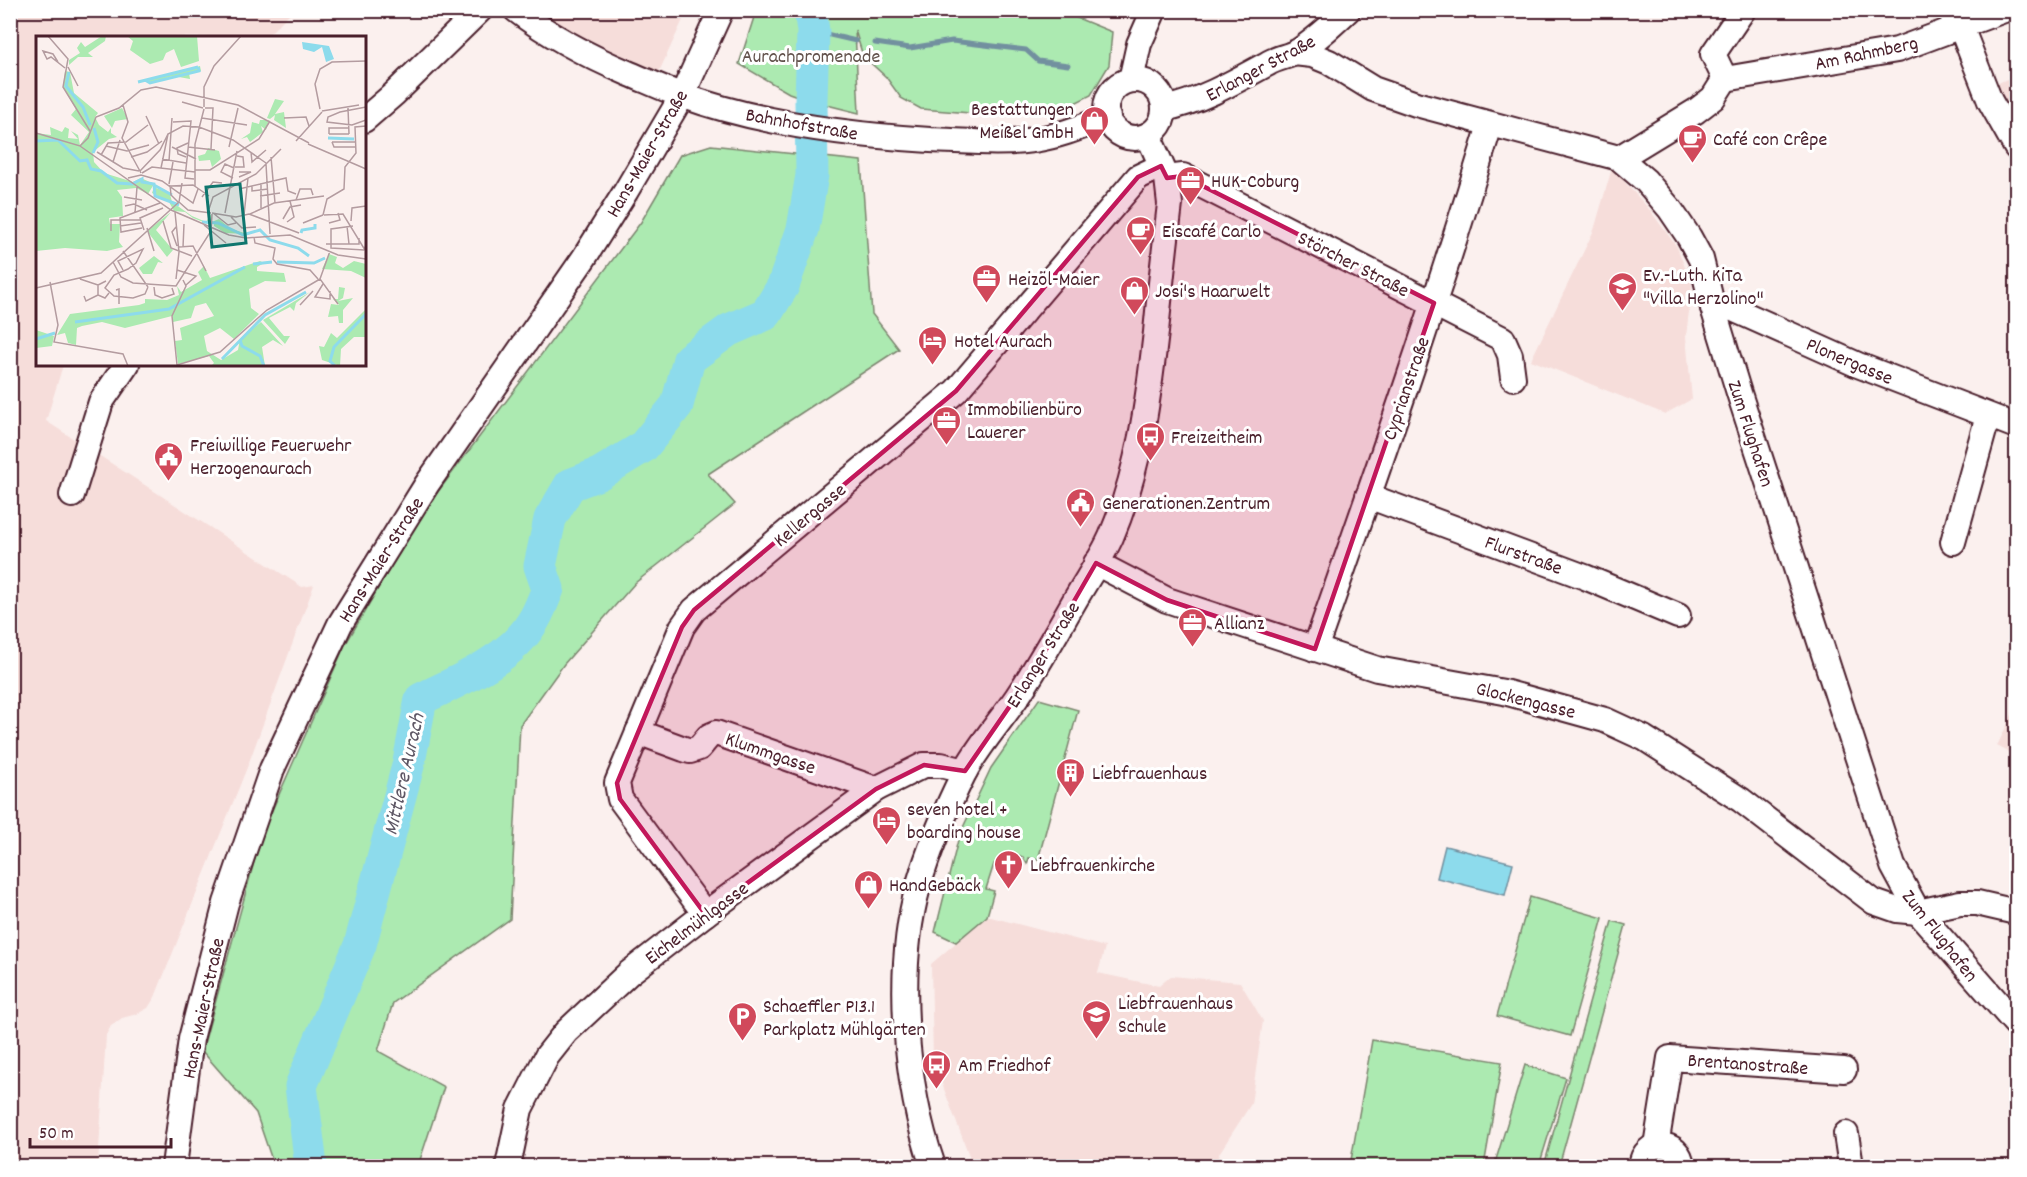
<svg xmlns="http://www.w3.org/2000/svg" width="2027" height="1177" font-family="Dekko,sans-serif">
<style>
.built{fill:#f6ddda}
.green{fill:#aceab1;stroke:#7b846e;stroke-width:1.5}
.water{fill:#8ddbec;stroke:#72909f;stroke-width:1.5}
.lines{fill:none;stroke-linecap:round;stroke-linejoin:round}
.stream{stroke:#72909f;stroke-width:5}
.river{stroke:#8ddbec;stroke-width:33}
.minor-casing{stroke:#4a1f2b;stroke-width:28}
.minor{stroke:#fff;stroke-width:24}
.marked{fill:#c2185b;fill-opacity:0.2;stroke:#c2185b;stroke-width:4.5;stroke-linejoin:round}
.labels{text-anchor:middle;stroke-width:6;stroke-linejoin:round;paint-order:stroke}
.street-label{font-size:20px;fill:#4a1f2b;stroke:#fff}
.park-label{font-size:20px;fill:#62524c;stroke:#fff}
.poi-label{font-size:20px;fill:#4a1f2b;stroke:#fff;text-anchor:start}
.water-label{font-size:21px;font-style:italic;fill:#5e5765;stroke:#fff}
.inset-river{fill:none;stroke:#8ddbec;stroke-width:3}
.inset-road{fill:none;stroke:#b49ca0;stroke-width:1.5}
.view{fill:#0f766e;fill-opacity:0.15;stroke:#0f766e;stroke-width:3}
.inset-edge{fill:none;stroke:#4a1f2b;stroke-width:3}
</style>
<rect width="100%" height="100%" fill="#fbf0ee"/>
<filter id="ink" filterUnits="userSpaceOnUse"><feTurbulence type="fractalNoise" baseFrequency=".0167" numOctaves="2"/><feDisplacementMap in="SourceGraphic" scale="12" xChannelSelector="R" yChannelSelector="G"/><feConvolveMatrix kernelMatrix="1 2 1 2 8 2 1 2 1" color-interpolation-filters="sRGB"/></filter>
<g filter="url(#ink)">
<g class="built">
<path d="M10,11H292L266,37L38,38V364L63,365L46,421L302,587L314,585L248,765L155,997L148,1008L137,1014L122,1018L111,1026L106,1035L98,1166H11Z"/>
<path d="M522,11H687L652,87Z"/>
<path d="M2016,75V126L1996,84Z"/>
<path d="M1612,168L1649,209L1677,247L1692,285L1686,337L1692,399L1665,414L1531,360L1594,230Z"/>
<path d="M2016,706V756L1997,746Z"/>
<path d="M987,916L1105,947L1098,973L1159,986L1171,976L1240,982L1263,1021L1251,1104L1220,1152L1214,1166H973L933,1060L931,964Z"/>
</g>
<g class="green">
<path d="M756,11H1060L1112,32L1109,65L1091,95L1061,110L995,115L921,109L901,98L886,77L863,56L855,30L859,113L811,101L789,93L739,64Z"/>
<path d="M711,145L861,161L872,314L899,349L708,474L735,504L635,583L564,664L520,725L510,919L393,1003L378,1051L444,1087L418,1166H274L256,1113L202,1051L262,833L345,645L422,513L641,222L680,155Z"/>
<path d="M1039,699L1078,710L1038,860L1029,858L1027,864L1023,857L1013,855L1005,860L1001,866L994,864L986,889L994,891L987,916L956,942L935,932L959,836L991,768Z"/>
<path d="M1530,897L1603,918L1570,1036L1497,1016Z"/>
<path d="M1612,921L1626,925L1559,1166H1544Z"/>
<path d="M1372,1040L1502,1062L1484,1166H1350Z"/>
<path d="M1525,1065L1566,1078L1539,1166H1506L1495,1163Z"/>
</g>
<path class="water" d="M1445,846L1513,863L1505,895L1437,878Z"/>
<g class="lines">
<g class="stream">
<path d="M813,31L856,41"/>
<path d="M875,43L910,48L952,41L1026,50L1038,61L1068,65"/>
</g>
<path class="river" d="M311,1166L301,1086L360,945L409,762L421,699C458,681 510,660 532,623C539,613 543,600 548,589L540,566L550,519L570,485L599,474L643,447L677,405L689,359L729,330L766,314L783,286L803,229L812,175L811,101L813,31L810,10"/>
<defs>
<g id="minor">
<path d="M516,10C551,37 590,57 630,74C647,81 664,89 681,95C757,123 850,135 930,140C965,141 1000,145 1034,140C1060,136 1084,126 1108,117"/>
<path d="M1949,10L1961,27L1990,101L2016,147"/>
<path d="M1294,53L1312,55L1329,62L1373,89L1416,104L1619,158L1646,181L1670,209L1689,237L1701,259L1713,308L1739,393L1893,866L1918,912L2016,1024"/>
<path d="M1725,79L1897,50L2004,10"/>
<path d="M1725,79L1713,54L1743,10"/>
<path d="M1131,80L1139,44L1154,10"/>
<circle cx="1135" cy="109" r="29"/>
<path d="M1164,109C1201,101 1234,82 1267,64C1276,58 1287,57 1297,52C1316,40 1332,25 1348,10"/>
<path d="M364,120L394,94L480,10"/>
<path d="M1619,158L1696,111L1713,98L1725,79"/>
<path d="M1167,178L1183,176L1503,339L1510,355L1513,378"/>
<path d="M1713,308L1733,309L1858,365L2016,426"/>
<path d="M72,495L101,402L127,364"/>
<path d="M1368,496L1585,577L1678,616"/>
<path d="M1953,542L1988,416"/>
<path d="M1096,563L1167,600L1377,669L1504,692L1605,720L1644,738L1741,800L1874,902L1897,910L1918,912L1960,903H1977L2016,912"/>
<path d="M1315,649C1376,475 1437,301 1490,125"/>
<path d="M638,732L684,749L690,751L699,748L709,736L716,733L876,789"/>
<path d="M705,914L620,799L617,783L682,627L694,610L956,391L1138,177L1161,166"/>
<path d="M1846,1134L1851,1166"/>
<path d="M1656,1146L1670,1058L1844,1070"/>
<path d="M174,1166L191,1039L226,903L272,769L340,624L427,484L584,258L626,191L682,96L721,10"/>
<path d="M508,1166L520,1109L547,1056L566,1032L629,973L705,914L876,789L924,765H941L965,771"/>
<path d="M933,1166C905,1086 895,970 918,887C929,849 946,809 964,773C978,746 1000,722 1017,697C1038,666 1056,633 1075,600C1087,579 1101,559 1111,537C1139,472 1148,402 1156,332C1160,289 1165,247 1170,204L1167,178L1148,135"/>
<path d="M1641,1166C1644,1138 1680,1139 1682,1166"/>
</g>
</defs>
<use href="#minor" class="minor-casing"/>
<use href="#minor" class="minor"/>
</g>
</g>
<path class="marked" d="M1161,166L1167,178L1183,176L1434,303L1315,649L1167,600L1096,563L1032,674L965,771L924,765L876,789L705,914L620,799L617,783L682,627L694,610L956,391L1138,177Z"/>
<defs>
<symbol id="shop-pin" viewBox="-11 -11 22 30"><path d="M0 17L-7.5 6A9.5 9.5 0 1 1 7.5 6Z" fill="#d1495b" stroke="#fff"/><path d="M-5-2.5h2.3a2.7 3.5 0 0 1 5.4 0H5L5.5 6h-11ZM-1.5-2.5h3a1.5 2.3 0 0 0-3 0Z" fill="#fff"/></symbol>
<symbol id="cafe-pin" viewBox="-11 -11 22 30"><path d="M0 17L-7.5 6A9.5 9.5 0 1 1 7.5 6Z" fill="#d1495b" stroke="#fff"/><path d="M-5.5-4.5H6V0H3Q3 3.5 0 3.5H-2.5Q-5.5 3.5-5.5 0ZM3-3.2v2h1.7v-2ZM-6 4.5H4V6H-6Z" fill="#fff"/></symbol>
<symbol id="office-pin" viewBox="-11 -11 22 30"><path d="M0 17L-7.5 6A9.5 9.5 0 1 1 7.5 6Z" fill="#d1495b" stroke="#fff"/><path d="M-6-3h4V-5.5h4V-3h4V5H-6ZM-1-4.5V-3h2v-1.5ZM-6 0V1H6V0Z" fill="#fff"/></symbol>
<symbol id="school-pin" viewBox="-11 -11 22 30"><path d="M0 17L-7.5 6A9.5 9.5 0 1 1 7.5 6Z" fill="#d1495b" stroke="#fff"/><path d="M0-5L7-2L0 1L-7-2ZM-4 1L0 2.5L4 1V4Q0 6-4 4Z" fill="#fff"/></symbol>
<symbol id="hotel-pin" viewBox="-11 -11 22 30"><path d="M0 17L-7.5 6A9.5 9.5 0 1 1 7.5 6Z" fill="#d1495b" stroke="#fff"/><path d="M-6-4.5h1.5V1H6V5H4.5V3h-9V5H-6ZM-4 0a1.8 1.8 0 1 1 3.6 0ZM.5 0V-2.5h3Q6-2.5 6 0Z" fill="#fff"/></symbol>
<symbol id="bus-pin" viewBox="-11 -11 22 30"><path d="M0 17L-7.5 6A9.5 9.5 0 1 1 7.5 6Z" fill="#d1495b" stroke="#fff"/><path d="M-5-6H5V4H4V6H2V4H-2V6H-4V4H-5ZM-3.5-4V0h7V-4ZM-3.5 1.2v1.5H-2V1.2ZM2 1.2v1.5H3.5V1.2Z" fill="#fff"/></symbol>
<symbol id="civic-pin" viewBox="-11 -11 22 30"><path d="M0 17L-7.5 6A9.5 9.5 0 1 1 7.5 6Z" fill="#d1495b" stroke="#fff"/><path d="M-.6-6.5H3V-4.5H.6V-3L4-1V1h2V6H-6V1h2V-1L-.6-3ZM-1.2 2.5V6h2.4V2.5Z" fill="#fff"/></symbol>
<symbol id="building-pin" viewBox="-11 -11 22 30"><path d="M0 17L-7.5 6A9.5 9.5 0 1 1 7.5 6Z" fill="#d1495b" stroke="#fff"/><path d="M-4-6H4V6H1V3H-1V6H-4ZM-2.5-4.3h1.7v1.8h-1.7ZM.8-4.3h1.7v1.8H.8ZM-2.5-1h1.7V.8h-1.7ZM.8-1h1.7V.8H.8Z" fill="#fff"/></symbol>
<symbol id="church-pin" viewBox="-11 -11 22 30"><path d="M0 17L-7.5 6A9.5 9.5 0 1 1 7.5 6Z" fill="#d1495b" stroke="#fff"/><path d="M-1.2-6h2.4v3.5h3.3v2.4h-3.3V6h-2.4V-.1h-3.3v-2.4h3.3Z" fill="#fff"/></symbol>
<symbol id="parking-pin" viewBox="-11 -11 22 30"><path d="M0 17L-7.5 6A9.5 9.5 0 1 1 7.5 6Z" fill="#d1495b" stroke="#fff"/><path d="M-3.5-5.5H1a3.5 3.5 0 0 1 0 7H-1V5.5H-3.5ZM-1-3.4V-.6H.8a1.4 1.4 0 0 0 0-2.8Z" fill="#fff"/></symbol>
</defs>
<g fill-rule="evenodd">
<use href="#shop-pin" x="1078" y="104" width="33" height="45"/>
<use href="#cafe-pin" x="1676" y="122" width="33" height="45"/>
<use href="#office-pin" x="1174" y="164" width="33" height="45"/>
<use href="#cafe-pin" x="1124" y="214" width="33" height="45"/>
<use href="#office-pin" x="970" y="262" width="33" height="45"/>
<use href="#school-pin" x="1606" y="270" width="33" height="45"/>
<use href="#shop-pin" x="1118" y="274" width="33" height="45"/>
<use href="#hotel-pin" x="916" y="324" width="33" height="45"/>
<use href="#office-pin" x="930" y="404" width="33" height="45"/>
<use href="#bus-pin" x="1134" y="420" width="33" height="45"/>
<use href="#civic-pin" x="152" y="440" width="33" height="45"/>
<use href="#civic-pin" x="1064" y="486" width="33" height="45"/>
<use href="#office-pin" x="1176" y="606" width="33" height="45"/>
<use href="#building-pin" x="1054" y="756" width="33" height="45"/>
<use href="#hotel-pin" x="870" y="804" width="33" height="45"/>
<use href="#church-pin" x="992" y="848" width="33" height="45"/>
<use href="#shop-pin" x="852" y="868" width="33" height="45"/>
<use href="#school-pin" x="1080" y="998" width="33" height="45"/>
<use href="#parking-pin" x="726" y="1000" width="33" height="45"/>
<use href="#bus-pin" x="920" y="1048" width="33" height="45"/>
</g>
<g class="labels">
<g class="street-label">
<text transform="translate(1866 52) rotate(-12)" y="7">Am Rahmberg</text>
<text transform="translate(1260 67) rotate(-28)" y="7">Erlanger Straße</text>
<text transform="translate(802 123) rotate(10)" y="7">Bahnhofstraße</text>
<text transform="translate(646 153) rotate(-60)" y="7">Hans-Maier-Straße</text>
<text transform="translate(1354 263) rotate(27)" y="7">Störcher Straße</text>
<text transform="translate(1850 360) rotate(23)" y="7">Plonergasse</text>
<text transform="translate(1405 388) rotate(-71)" y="7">Cyprianstraße</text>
<text transform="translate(1752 433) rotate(72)" y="7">Zum Flughafen</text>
<text transform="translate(809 514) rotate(-40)" y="7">Kellergasse</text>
<text transform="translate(1524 554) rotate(20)" y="7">Flurstraße</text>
<text transform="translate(380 559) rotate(-58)" y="7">Hans-Maier-Straße</text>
<text transform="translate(1042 654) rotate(-58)" y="7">Erlanger Straße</text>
<text transform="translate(1526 699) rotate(14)" y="7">Glockengasse</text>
<text transform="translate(771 752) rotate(19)" y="7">Klummgasse</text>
<text transform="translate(696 922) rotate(-37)" y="7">Eichelmühlgasse</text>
<text transform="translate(1941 935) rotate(52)" y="7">Zum Flughafen</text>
<text transform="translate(202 1008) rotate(-78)" y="7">Hans-Maier-Straße</text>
<text transform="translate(1748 1063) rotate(4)" y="7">Brentanostraße</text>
</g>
<g class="park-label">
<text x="811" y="62">Aurachpromenade</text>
</g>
<g class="poi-label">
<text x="1074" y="115" text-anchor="end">Bestattungen<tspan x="1074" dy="23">Meißel GmbH</tspan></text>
<text x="1713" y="145">Café con Crêpe</text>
<text x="1211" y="187">HUK-Coburg</text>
<text x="1162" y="237">Eiscafé Carlo</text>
<text x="1643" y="281">Ev.-Luth. KiTa<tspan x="1643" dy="23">"Villa Herzolino"</tspan></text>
<text x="1008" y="285">Heizöl-Maier</text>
<text x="1155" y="297">Josi's Haarwelt</text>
<text x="954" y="347">Hotel Aurach</text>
<text x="967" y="415">Immobilienbüro<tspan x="967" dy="23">Lauerer</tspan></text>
<text x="1171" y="443">Freizeitheim</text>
<text x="190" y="451">Freiwillige Feuerwehr<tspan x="190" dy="23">Herzogenaurach</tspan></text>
<text x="1102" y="509">Generationen.Zentrum</text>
<text x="1214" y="629">Allianz</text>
<text x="1092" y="779">Liebfrauenhaus</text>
<text x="907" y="815">seven hotel +<tspan x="907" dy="23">boarding house</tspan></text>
<text x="1030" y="871">Liebfrauenkirche</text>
<text x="889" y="891">HandGebäck</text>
<text x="1118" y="1009">Liebfrauenhaus<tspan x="1118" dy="23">Schule</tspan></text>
<text x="763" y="1012">Schaeffler P13.1<tspan x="763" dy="23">Parkplatz Mühlgärten</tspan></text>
<text x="958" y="1071">Am Friedhof</text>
</g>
<g class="water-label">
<text transform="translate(403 774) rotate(-77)" y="7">Mittlere Aurach</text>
</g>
</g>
<g transform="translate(36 36)">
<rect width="330" height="330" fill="#fbf0ee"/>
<path d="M66,0H70L69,5L52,17L57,21H42L33,29V24L44,17L41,12L45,6L49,11ZM91,0H161L163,25L145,31L138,13L130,17L127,24L114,28L94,14L97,5ZM164,30L165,35L153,37L154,43L137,40L114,47L110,45ZM29,35L34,36L38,57L62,77L59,81L63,89L72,96L75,92V97L81,101L73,103L57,116L58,126L68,137L97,146L105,142L118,148L112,158L100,152L81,154L86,161L87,180L73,182L74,188H84L83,206L87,211L71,215L29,212L0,215V108L7,110L0,108V97L15,99L14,91L26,96L29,91L33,93L32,102L42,103L35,95L42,99L44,109L53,96L35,79L40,73L27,51ZM239,63L248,65L239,78L248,76L250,92L238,84L239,79L234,83L231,82ZM86,72L92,83L79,85L76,92L68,80ZM224,84H233L230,94L225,90L227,96L214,106L211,101L205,103L214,97L216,86L223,88ZM172,112L183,115L185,123L176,131L174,124L163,125L162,120L169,118ZM118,151L134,158L136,166L156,180L170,186L175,178V189L157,182L149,176L138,175L133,166L116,157ZM135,176L120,194L137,214L131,221L111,195ZM183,183L195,193L212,198L189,197L178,190V185ZM293,218L301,221L299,227L307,232L318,225L330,228V242L315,235L286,233ZM118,220L127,227L122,226L116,238H107L103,232ZM224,225L228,227L221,231V235L248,237L250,246L229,245L213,253L215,272L223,278L198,303L184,292L168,300L171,315L185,324L202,314L204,303L225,286L247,310L237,304L226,311L229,330H175L178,327L173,320L142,328L139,305L146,304L144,292L178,280L170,267L159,270L155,282L137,286L136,280L89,292L66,286L46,290L41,292L40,309L32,307L29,297L21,299L34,278L103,269L109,267V263L131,264L143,259L141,250L145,256L166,244L162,236L168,230L174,242ZM303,251L309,252L307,262L302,265L317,262L307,274V287H303L302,280L292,281L295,268L303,269L297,263H302ZM274,256L260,267L258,275L254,271L233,282L248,300H254L249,308L227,284ZM330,273V301H318L305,313L304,330L286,324L283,310L288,311L295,297L301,302ZM0,294L18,300L16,310L0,312Z" fill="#aceab1"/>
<path d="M266,6L293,10L298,23L290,26L286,11L278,16L267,13Z" fill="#8ddbec"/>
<path class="inset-river" d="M33,36L30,50L47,71L54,89M109,44L114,47L163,35L162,31M102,46L162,31M292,102L318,103M0,105L22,104L44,125L51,124L55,133L65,135L81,147L96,148L106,143V146L118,148L119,160L143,169M57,117L62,106L58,92M118,149L136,159M166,186L182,187L207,199L224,194L234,204L262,212L273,220M265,197L266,194L279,192V188M241,226L278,227L289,222M217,228L236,226M39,286L133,273L209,231M0,303L19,297M204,304L206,310L224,320L228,330M186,323L229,279L270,256M299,330L294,325L298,311L330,278"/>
<path class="inset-road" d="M12,0L32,23L27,51L54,95M22,26L17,18L7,15L11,23L15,21L29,32M32,31L42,50M146,66L167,72M87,69L92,86L86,102L105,137M168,71V51L178,30L205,0M330,71L304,76L292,81L291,86L316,89L330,84M169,72H177L175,113M312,72L313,98M284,73L279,48L284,33L296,26L330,25M286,75L323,69M110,80L123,108M166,82L211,89M248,82L270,81L273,90M137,86L155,85L149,142L158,143M0,97L44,110L52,102L60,81L83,72L105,54L120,51L202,69L273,107M293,98H313M293,98V92H313M260,105L286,76M296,106L298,111H319M296,106H319M272,108L330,133M44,110L135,174L193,199L210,202L254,199L302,219L330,223M70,110L91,115L113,109M136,111L160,123M152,111L179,114M193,111L202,72M61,116L87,132L103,135M215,116L216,126L230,114M65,119L72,107L90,106L112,89M95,121L111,116L126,105M150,121L142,118L141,112L152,107M235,121L239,167M126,123L150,127M133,125L136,82M77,126L84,104M230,128L234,198M199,131H208L207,121L201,120M125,132L132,98M159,134H174L223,103L234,85M104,135L124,114L132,98L147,90L163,91L197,104L230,127M106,137L116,131L159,136M203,141L215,136H203M92,142L105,139L126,145L157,167L162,153M197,142L185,136L189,128L198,132M133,148L137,126M134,149L135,159L143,167M135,150L157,149L173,160M159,150V108L168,73M216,150V155L232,153M203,153L250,142L252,155L260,158M224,160L244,157M88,161L106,164M166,161L177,146L186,147M260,164L264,153H275L277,159M143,166L152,174L175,177M143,166L146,147M89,170L98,168L111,174M225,172V147M173,173L177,161L220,138L245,113M139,176L143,216L140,243M99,177L101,151M176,177L200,181L213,178L263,197M177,177L192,189L200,187M189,177L201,115M214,178L238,167L288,160M208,179L212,142M287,179L291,163L308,153L309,131L320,117L319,91L330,90M288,179L307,178L329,214M195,181L206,192L220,191M247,183L254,171L265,169M127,185L135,212L156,220M315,185L316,172L330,170M251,186L258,181L254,165M267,187L287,179M293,187L304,184L302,177M168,189L190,207M84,190L105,187M311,190L313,208M317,190L295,193V212L328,214L330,209M140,191L136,196L141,210M106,192L85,196L84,182L124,167M111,192L118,215M108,194L104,182L127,172M75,195V184H104M218,201L219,207L239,212L237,223L241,228L274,234L282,243M290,208H323V202M143,211L157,210L170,235M147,211L148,188M87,215L112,251M294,215L284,243L302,268M77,226L85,241L97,247L140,250L175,195L176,178M87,234L82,225L107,213L100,227L92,233L78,239L69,252L78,260L97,262L109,258L112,251M141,234L160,240L150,249M44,243L62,249M70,245L62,249V259L69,262L73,257M14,246L22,289L18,306L87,318L92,330M287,248L279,261L294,263V255M118,251L119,259L126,262L138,258L136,252M0,252L65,237L143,166M80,254L83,253V268M48,260L50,265L62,259M264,269L277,255M141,329L184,316L231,274L284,243M141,329L136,280L150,250L147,244"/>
<path class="view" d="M204,148L210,207L176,211L170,151Z"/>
<rect width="330" height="330" class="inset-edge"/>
</g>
<rect width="2027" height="1177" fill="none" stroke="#fff" stroke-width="36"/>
<rect x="18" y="18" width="1991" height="1141" fill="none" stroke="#4a1f2b" stroke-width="2" filter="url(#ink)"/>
<path d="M30 1138v9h141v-9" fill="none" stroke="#4a1f2b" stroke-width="3"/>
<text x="39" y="1138" font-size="18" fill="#4a1f2b" stroke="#ffffff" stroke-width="4.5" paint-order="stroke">50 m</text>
</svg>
